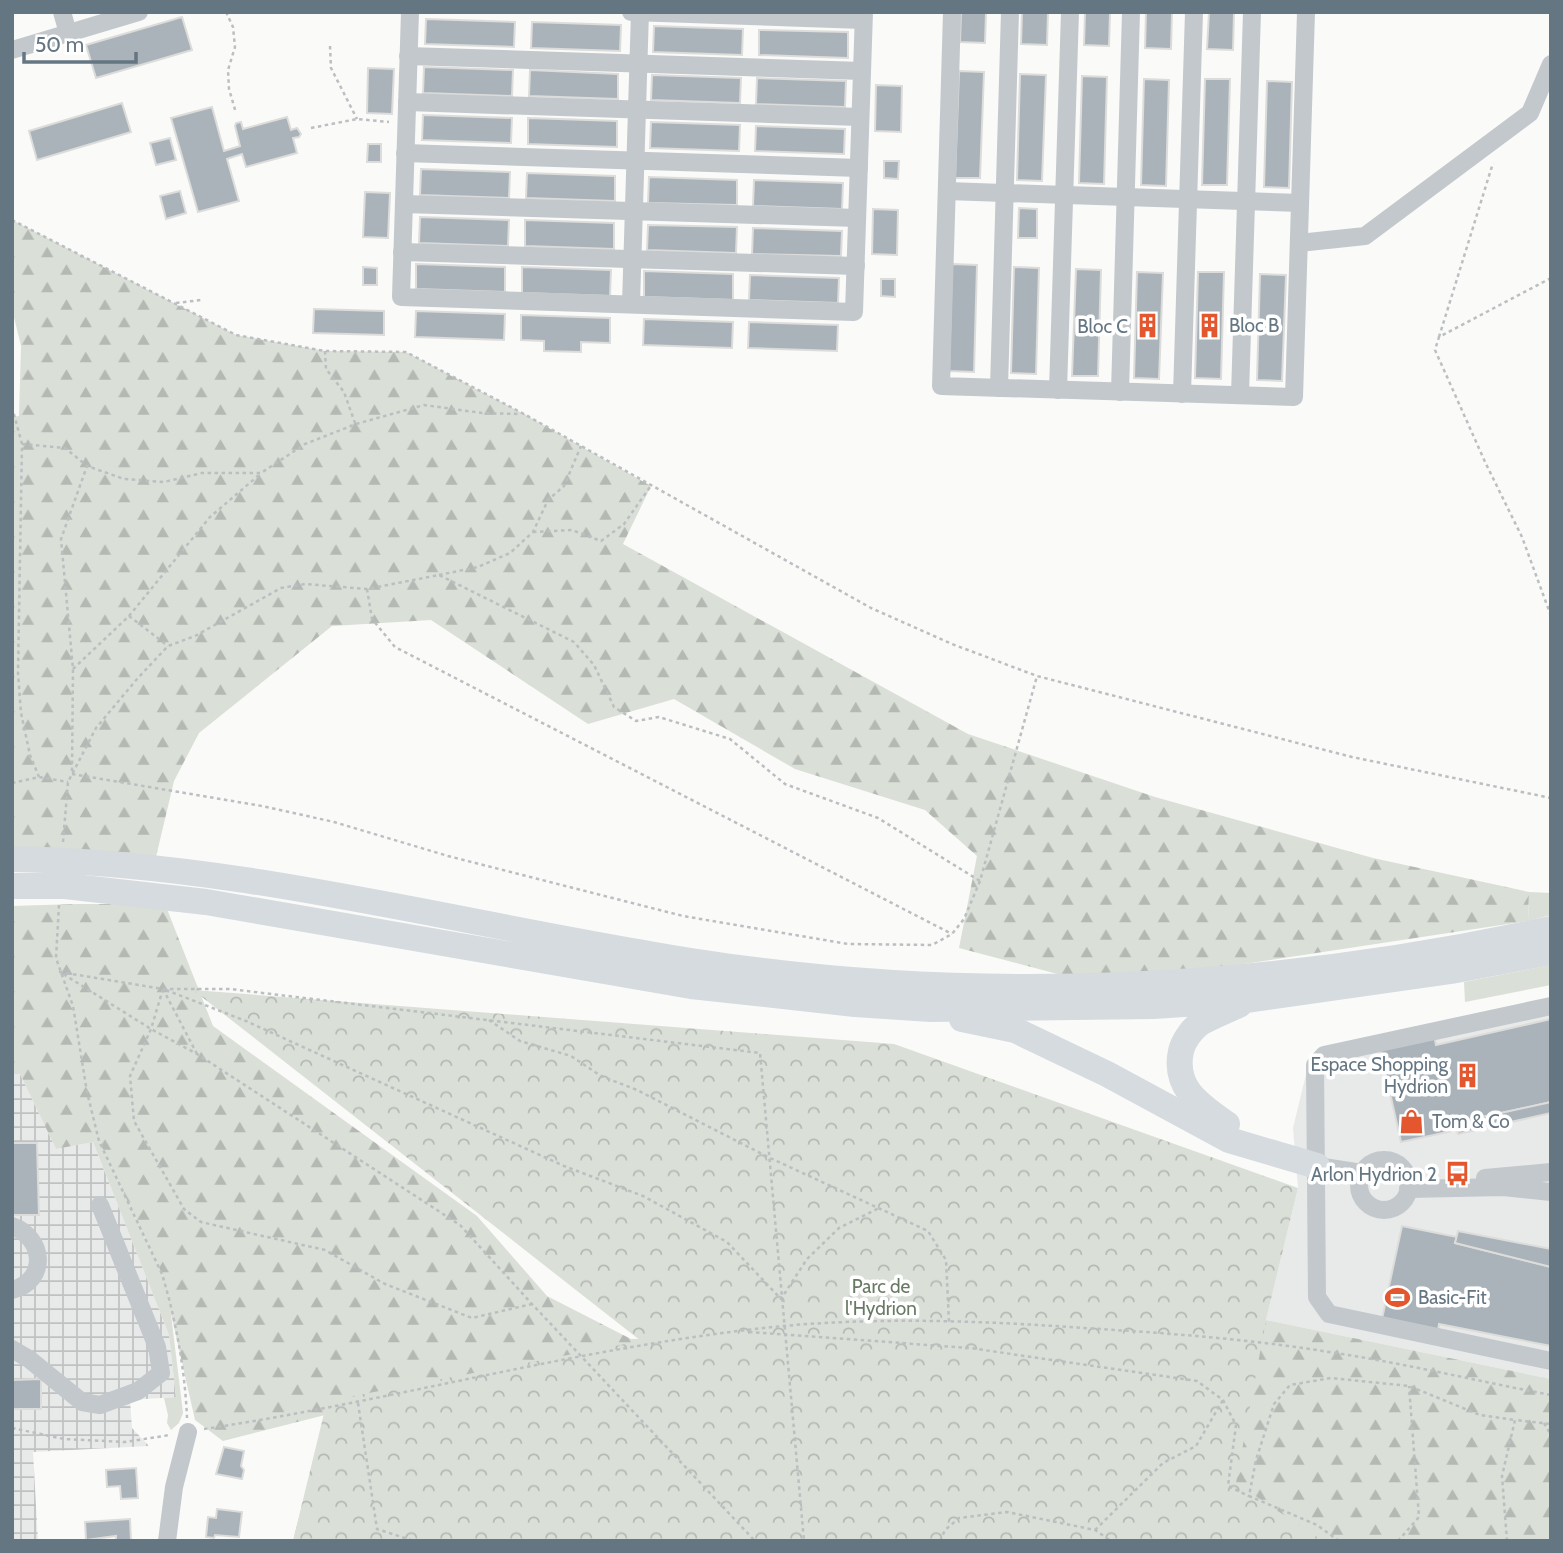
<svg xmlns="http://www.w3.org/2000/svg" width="1563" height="1553" font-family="Cabin,sans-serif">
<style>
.built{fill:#e8e9e9}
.industrial{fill:url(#industrial-grid)}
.grass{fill:#dadfd7}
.forest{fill:url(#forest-firs)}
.park{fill:url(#park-crowns)}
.building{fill:#aab3b9;stroke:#dcdcda;stroke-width:2}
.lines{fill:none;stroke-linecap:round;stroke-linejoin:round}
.path{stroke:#bbbfc2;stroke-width:2.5;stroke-dasharray:3.5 3.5;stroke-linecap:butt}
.minor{stroke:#c3c8cc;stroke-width:18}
.highway{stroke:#d6dbdf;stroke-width:26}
.labels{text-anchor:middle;stroke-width:7;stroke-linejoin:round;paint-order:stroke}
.poi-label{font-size:19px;fill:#657683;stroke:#fff;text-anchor:start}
.park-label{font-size:19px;fill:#687a64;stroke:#fff}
</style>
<defs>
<pattern id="industrial-grid" width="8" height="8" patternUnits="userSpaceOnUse" patternTransform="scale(1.75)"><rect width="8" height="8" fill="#e8e9e9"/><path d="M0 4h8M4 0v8" fill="none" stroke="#c0c1c2"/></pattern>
<pattern id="forest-firs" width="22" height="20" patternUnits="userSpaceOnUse" patternTransform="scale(1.75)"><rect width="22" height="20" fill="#dadfd7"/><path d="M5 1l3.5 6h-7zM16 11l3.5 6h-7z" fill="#b4b9b4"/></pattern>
<pattern id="park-crowns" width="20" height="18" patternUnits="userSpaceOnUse" patternTransform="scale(1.75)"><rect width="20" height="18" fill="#dadfd7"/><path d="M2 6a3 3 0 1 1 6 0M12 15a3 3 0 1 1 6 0" fill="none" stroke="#b4b9b4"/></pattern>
</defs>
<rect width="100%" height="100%" fill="#fafaf8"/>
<path class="built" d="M1551,1000V1379L1266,1320L1298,1188L1293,1128L1309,1062Z"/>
<path class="industrial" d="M12,1074H20L56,1149L93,1142L169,1335L176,1397L130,1400L132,1428L149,1446L33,1452L38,1541H12Z"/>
<g class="grass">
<path d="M1529,892L1551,893V915L1528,921Z"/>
<path d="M1551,965V985L1465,1002L1464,982Z"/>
<path d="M99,1141L162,1274L169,1298L183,1413L179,1423L171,1430L167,1423L168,1415L164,1398L176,1397L169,1335L93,1142Z"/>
</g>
<g class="forest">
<path d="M12,220L236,335L325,351L406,352L524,414L651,486L623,544L968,734L1155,797L1373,858L1529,892L1528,921L1230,966L1069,977L959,948L977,856L925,810L795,769L674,699L588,724L431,620L332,626L199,733L174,781L155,861L12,850V417L19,416L21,346L12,309Z"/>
<path d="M77,904H165L213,1026L477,1216L547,1296L631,1339L864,1335L1266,1320L1551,1379V1541H293L325,1415L223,1441L195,1420L162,1274L99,1141L56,1149L20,1074H12V906Z"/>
</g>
<path class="park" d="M193,990L894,1044L1298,1188L1266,1320L1236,1483L1323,1541H293L327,1401L641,1341Z"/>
<g class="building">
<path d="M961,12H986L985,43L960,42Z"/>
<path d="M1022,12H1048L1047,45L1021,44Z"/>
<path d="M1085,12H1110L1109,46L1084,45Z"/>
<path d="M1146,12H1172L1171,49L1145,48Z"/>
<path d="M1209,12H1234L1233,50L1207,49Z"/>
<path d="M182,17L192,50L96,78L86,45Z"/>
<path d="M426,19L515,22L514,47L425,44Z"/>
<path d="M532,22L621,25L620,51L531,48Z"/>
<path d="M654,26L743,29L742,55L653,52Z"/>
<path d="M759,30L848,32V58L759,55Z"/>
<path d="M424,67L513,70L512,96L423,93Z"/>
<path d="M368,68L394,69L392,114L367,113Z"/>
<path d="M530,70L618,74V99L529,96Z"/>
<path d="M959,71L984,72L980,178H955Z"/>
<path d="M1020,74L1046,75L1042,181L1017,180Z"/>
<path d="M652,75L741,78L740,103L651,100Z"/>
<path d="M1082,76L1107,77L1104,184L1079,183Z"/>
<path d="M757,78L846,81L845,107L756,104Z"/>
<path d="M1144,79L1169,80L1166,186L1141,185Z"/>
<path d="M1205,79H1230L1227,185H1202Z"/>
<path d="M1267,81L1292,82L1289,188L1264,187Z"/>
<path d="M876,85L902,86L901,132L875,131Z"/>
<path d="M122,103L131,132L37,160L29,131Z"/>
<path d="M212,107L224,151L240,146L235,126L236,123L241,122L243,129L287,117L291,130L297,128L301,134L299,137L293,138L297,153L246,167L242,154L227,159L239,201L198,212L171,118Z"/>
<path d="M423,115L512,118L511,143L422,140Z"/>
<path d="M528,118L617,121V147L528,144Z"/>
<path d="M651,122L740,125L739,151L650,148Z"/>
<path d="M756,126L845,129L844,154L755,151Z"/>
<path d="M170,138L176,160L156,165L150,143Z"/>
<path d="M368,144H381V162H367Z"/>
<path d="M884,161H899L898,179L884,178Z"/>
<path d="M421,169L510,172L509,198L420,195Z"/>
<path d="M527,173L615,176V201L526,198Z"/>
<path d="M649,177L737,180V205L648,203Z"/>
<path d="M754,180L843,183L842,209L753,206Z"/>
<path d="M180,191L186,213L166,219L160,196Z"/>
<path d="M365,192L390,193L388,238L363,237Z"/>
<path d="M1019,208L1037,209V238H1018Z"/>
<path d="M873,209L898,210L897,255L872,254Z"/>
<path d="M420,217L509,220L508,246L419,243Z"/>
<path d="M525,220L614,223V249L525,246Z"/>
<path d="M648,225L737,227L736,253L647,250Z"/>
<path d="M753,228L842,231L841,256L752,254Z"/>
<path d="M416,264L505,267V292L416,289Z"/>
<path d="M952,264L977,265L974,372L949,371Z"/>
<path d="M363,267L377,268V285H363Z"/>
<path d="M522,267L611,270L610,296L522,293Z"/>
<path d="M1014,267L1039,268L1036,374L1011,373Z"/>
<path d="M1076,269L1101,270L1098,376H1072Z"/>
<path d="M644,271L733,274V300L644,297Z"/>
<path d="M1137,272L1163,273L1159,379L1134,378Z"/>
<path d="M1198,272H1224L1221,379L1195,378Z"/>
<path d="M1260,274L1286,275L1282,381L1257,380Z"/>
<path d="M750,275L839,278L838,303L749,300Z"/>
<path d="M881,279H895V297L881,296Z"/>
<path d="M314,309L384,311V335L313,333Z"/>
<path d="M416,311L505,314L504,340L415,337Z"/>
<path d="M521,315L610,318V343L581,342V352L544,351V341L521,340Z"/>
<path d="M644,319L733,322L732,348L643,345Z"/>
<path d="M749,322L838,325L837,351L748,348Z"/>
<path d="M1551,1019V1102L1455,1123L1457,1130L1401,1142L1380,1048L1434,1035L1436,1045Z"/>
<path d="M1551,1102V1113L1458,1134L1455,1123Z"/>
<path d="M12,1143H37L39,1215H12Z"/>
<path d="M1402,1226L1457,1237L1455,1243L1551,1267V1346L1439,1324L1438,1331L1382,1319Z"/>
<path d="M1458,1231L1551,1249V1267L1455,1243Z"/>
<path d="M41,1379V1409H12V1380Z"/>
<path d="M224,1447L244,1451L241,1466L244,1470L242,1479L216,1474Z"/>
<path d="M136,1468L138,1498L121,1499L120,1486L107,1487L106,1470Z"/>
<path d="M217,1509L242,1512L239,1537L215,1535L214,1538L206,1537L208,1517L216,1518Z"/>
<path d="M130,1519L131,1541H116V1536L86,1540L85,1522Z"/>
</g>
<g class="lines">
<g class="path">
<path d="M226,12L233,27L235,47L228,70L229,89L236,113"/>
<path d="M330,46L331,68L357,119"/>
<path d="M311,128L357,119L389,122"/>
<path d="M12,220L236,335L325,351L406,352L524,414L871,608L952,644L1037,676L1352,757L1551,798"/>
<path d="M1551,278L1439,337L1435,350L1486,464L1522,537L1551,616"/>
<path d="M176,303L201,300"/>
<path d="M1439,337L1493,163"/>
<path d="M325,351L326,369L344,392L355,423"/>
<path d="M12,407L22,444L18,673L21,713L30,755L39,777"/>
<path d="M22,444L65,448L86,465"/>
<path d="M533,532L572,530L601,541L624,524L650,487"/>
<path d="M439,575L478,567L510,553L533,532L548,500L564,486L581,446"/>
<path d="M367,589L372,619L395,647L952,934"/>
<path d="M129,616L168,646"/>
<path d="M73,669L129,616L210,517L259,475"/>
<path d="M72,771L73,669L61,539L87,466L124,479L164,482L202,473H261L305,444L356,424L424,405L482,413L520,414"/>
<path d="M72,774L262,806L334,822L448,856L683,916L848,944L932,945L952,934L964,919L980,881L1037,676"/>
<path d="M12,783L39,777L68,782"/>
<path d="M63,842L68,782L96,728L137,679L168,646L195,636L281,588L305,584L367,589L439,575L574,642L594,665L614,707L636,721L659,717L730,739L785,784L878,818L980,881"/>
<path d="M59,905L56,958L73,1006L87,1092L99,1141L162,1274C176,1320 185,1370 187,1418"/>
<path d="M163,989H230L760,1053L804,1541"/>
<path d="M163,989L151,1029L130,1076L134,1121L184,1209L201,1222L325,1250L385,1284L472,1318L532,1304"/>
<path d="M166,990L246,1021L564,1166L643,1196L727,1242L781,1299L807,1259L839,1228L879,1208"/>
<path d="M489,1020L520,1041L571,1056L601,1076L637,1090L768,1157L928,1231L946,1260L949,1322"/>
<path d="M197,1054L163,989L60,972L151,1029L197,1054L460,1225L532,1304L755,1541"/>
<path d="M749,1332L970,1348L1197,1381L1223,1400L1236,1425L1228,1486L1249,1496"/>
<path d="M358,1403L377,1529L414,1541"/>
<path d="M1544,1423L1551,1435"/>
<path d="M12,1428L64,1439L125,1442L170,1435"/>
<path d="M204,1429C398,1400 588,1345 783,1326C883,1317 985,1321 1084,1328C1166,1333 1249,1339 1329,1352C1403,1363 1477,1381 1551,1395"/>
<path d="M1095,1530L1163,1463L1196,1446L1223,1400"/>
<path d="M940,1541L945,1530L959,1518L1007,1512L1095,1530L1111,1541"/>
<path d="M1339,1541L1317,1525L1249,1496L1256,1460L1274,1404L1290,1385L1331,1378L1409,1386L1480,1415L1515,1420"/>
<path d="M1398,1541L1419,1517L1409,1386"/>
<path d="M1507,1541L1502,1476L1515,1420L1551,1424"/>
</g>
<g class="minor">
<path d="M62,12L68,33"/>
<path d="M410,12L401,297L854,312L864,12"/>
<path d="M631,12L863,20"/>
<path d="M952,12L941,386L1294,397L1306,12"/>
<path d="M12,50L139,12"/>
<path d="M408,56L862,71"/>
<path d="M407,102L860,117"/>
<path d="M405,153L859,168"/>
<path d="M947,191L1300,203"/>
<path d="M404,204L857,218"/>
<path d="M1299,243L1365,236L1530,113L1551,64"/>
<path d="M402,252L856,266"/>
<path d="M631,304L640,12"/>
<path d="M999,388L1010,12"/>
<path d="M1058,390L1070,12"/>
<path d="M1120,392L1131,12"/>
<path d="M1182,394L1194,12"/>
<path d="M1240,395L1252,12"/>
<path d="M1551,1006L1324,1055L1315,1065L1317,1297L1329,1314L1551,1361"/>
<circle cx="1384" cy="1185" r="25"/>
<path d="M1317,1166L1362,1173"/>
<path d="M1485,1178L1551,1172"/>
<path d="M1408,1189L1503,1187L1551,1192"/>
<path d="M12,1226C45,1238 48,1281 12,1290"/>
<path d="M12,1349L29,1359L82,1402L100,1405L138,1391L161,1373L157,1347L100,1205"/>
<path d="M167,1541L174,1487L188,1432"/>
</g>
<g class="highway">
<path d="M12,859C245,863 470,927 698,962C980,1006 1272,990 1551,929"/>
<path d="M12,886H65L206,902L691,986L855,1004L931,1009L1153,1006L1247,1000L1451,971L1551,952"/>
<path d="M962,1019L1015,1030L1107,1074L1229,1140L1317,1166"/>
<path d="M1227,1124C1200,1105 1173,1088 1181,1051C1183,1042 1191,1030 1199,1024C1211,1017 1226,1011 1239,1005"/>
</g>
</g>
<defs>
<symbol id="building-bare" viewBox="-9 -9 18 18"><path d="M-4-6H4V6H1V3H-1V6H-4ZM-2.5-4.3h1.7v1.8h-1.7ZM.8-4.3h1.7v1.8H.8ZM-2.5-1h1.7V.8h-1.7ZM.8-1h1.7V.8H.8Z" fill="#e4572e" stroke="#fff" stroke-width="2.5" paint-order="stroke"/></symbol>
<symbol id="shop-bare" viewBox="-9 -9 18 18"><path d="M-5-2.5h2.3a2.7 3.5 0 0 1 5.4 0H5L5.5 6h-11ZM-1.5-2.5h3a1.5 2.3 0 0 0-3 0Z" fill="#e4572e" stroke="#fff" stroke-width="2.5" paint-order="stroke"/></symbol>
<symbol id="bus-bare" viewBox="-9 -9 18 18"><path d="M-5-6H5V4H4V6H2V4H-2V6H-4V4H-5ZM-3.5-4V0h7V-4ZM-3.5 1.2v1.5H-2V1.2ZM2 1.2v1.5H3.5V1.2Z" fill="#e4572e" stroke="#fff" stroke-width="2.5" paint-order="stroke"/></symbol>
<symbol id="stadium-bare" viewBox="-9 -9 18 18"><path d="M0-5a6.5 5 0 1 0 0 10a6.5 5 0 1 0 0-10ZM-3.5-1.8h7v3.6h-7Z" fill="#e4572e" stroke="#fff" stroke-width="2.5" paint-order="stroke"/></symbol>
</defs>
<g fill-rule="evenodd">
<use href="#building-bare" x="1192" y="308" width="35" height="35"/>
<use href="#building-bare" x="1130" y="308" width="35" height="35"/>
<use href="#building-bare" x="1450" y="1058" width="35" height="35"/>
<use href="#shop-bare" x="1394" y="1104" width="35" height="35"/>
<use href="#bus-bare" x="1440" y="1156" width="35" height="35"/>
<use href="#stadium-bare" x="1380" y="1280" width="35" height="35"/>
</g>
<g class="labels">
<g class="poi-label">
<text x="1229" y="332">Bloc B</text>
<text x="1128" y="333" text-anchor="end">Bloc C</text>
<text x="1448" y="1071" text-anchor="end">Espace Shopping<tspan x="1448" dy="22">Hydrion</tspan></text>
<text x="1432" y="1128">Tom &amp; Co</text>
<text x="1437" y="1181" text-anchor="end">Arlon Hydrion 2</text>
<text x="1418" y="1304">Basic-Fit</text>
</g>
<g class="park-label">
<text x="881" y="1293">Parc de<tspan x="881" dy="22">l'Hydrion</tspan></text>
</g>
</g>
<rect width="1563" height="1553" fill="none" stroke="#657683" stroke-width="28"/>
<path d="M24 52v10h112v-10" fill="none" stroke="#657683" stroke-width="3.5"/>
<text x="35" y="52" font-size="21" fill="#657683" stroke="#ffffff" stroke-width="5" paint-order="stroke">50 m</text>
</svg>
